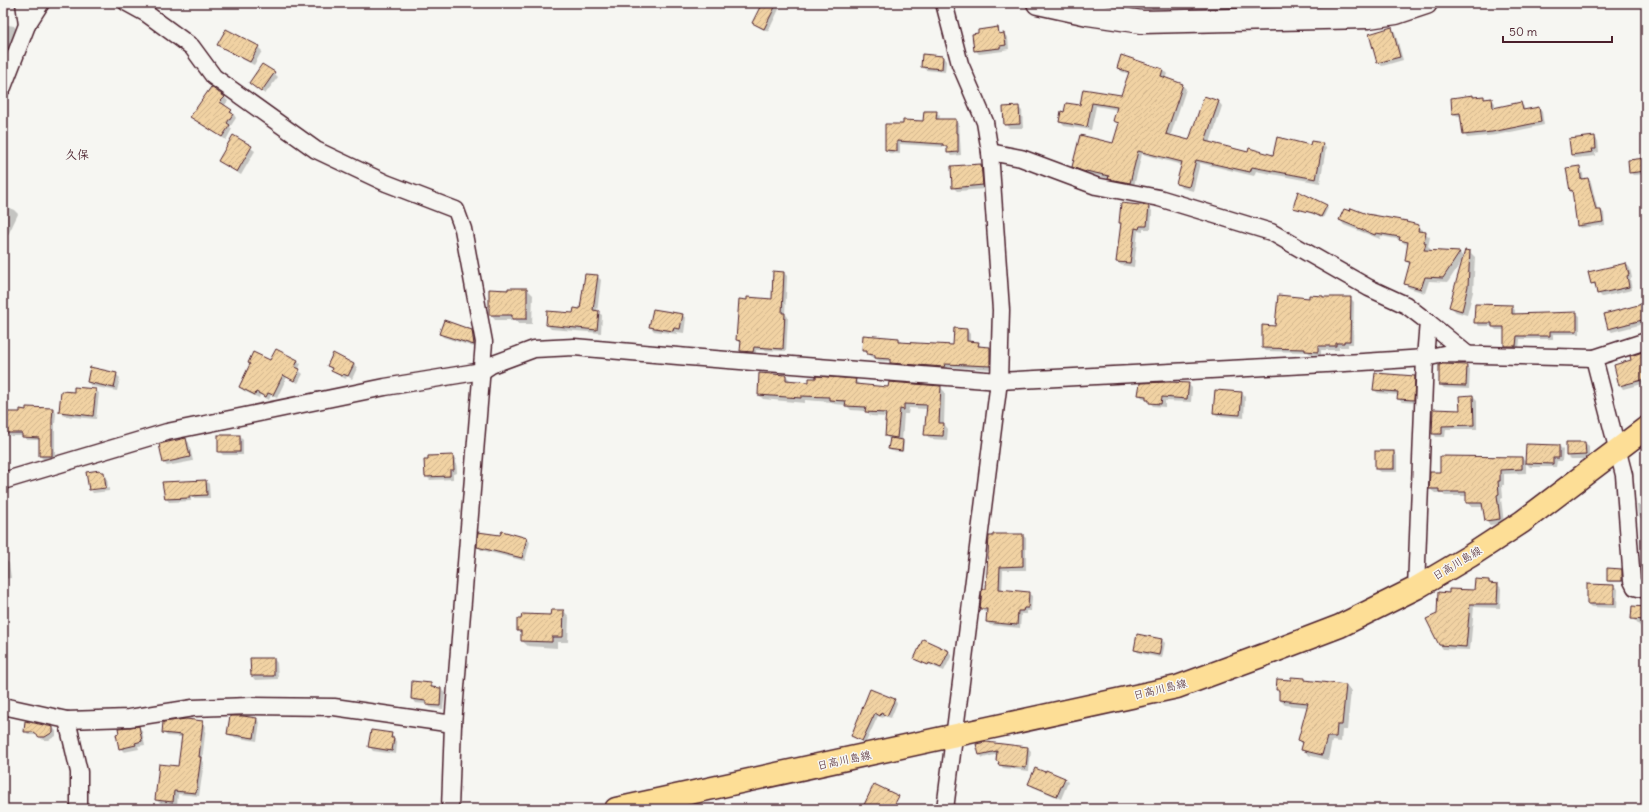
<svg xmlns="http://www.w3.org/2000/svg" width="1649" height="812" font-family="Delius,'Klee One',sans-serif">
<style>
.shadow{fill:#0003}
.building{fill:url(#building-hatch);stroke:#4a1f2b}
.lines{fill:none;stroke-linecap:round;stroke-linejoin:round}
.street-casing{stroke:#4a1f2b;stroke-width:19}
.secondary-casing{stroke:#4a1f2b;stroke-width:25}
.primary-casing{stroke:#4a1f2b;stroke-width:25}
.street{stroke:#f6f6f2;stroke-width:16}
.secondary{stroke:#f6f6f2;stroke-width:22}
.primary{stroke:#fdde96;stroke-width:22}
.labels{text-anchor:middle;stroke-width:3;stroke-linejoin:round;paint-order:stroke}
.street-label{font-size:11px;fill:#4a1f2b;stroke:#f6f6f2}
.neighbourhood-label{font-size:12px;font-weight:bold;fill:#4a1f2b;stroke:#f6f6f2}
</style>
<defs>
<pattern id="building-hatch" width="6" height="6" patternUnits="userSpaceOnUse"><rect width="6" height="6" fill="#f1d2a3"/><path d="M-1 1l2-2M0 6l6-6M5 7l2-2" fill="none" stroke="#d0b48c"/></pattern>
</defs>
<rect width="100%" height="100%" fill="#f6f6f2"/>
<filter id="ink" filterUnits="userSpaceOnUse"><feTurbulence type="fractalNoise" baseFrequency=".025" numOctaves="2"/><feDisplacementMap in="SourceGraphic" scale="8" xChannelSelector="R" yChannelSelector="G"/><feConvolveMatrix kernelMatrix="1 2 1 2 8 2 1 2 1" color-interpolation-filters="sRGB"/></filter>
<g filter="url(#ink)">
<g class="shadow">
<path d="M174,3H180L178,6Z"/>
<path d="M762,3H782L768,32L757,26L753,23Z"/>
<path d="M3,24L14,26L17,30L10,55L3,53Z"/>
<path d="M997,29L1001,35L1004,34L1008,38L1009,49L1003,50V51L979,54L975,50Z"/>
<path d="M1391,29L1395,32L1403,60L1382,66L1378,62Z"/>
<path d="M219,45L258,47L262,51L254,65L222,48Z"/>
<path d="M943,57L946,61L945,72L926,70L922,67Z"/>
<path d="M1118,68L1163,70L1167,74L1165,79L1182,85L1186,89L1170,137L1190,142L1218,101L1222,106L1210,143L1249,153L1273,156L1322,144L1326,148L1320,183L1256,171L1254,176L1200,163L1193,191L1182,188L1177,184L1182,165L1142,154L1134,186L1114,182L1110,179L1091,174L1090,175L1077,171L1073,166L1113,145L1119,125L1114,121L1118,110L1096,106L1091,130L1064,126L1060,121L1065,113L1081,106L1083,90L1122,97L1130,74L1122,72Z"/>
<path d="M274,73L278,77L265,94L250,83Z"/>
<path d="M1473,96L1475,98L1483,97L1486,100L1491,99L1495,103V109L1521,103L1524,107L1525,111L1539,108L1542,112L1544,125L1496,135L1467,138L1464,134L1461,116L1457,117L1453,113Z"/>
<path d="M224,97L228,101L224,106L231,110L236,118L230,127L232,129L226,140L191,117Z"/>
<path d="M1018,107L1022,111L1023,128H1009L1005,124Z"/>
<path d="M936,112L940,116L939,120H956L959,124L961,155L951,156L945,147L900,144V154L889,153L886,150V125H904L924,122Z"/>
<path d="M233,136L255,151L241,175L219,161Z"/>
<path d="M1594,137L1598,141L1599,152L1595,153L1596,156L1575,158L1572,154Z"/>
<path d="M1646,157V174L1633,175L1630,172L1639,160V158Z"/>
<path d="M981,165L984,169L986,189L957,191L953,187Z"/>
<path d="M1580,167L1582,170L1584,180L1588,179L1591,182L1598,211H1601L1604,213L1605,225L1580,228L1578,225L1574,193L1571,190Z"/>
<path d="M3,205L14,210L18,214L8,235L3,232Z"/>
<path d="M1326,206L1328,208L1323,218L1294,207Z"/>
<path d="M1149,207L1152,211L1151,229H1143V232L1138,231L1134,267L1121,265L1117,262L1122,224L1120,223Z"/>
<path d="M1366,215L1406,222L1408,224L1418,226L1423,230L1422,232L1425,233L1430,237L1428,246L1430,248L1429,252L1460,253L1464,258L1470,252L1475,257L1473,292L1467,315L1456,312L1451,307L1463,259L1448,282L1429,281L1425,293L1409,288L1405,284L1410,265L1406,261L1409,245L1405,244L1401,240L1381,236L1380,239L1344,225L1340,220Z"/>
<path d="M1626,264L1630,268L1632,278L1630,279L1632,290L1602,297L1598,293L1597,287L1592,283Z"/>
<path d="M784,273L787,276L785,314L788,317L786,351L756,350V355L744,354L741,351L742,343L737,340L773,300Z"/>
<path d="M597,276L601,280L597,312L602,315L601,333L551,329L547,325L574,315L581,310Z"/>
<path d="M527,289L533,295L532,324H519L515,320H495L490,314V290Z"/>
<path d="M1324,298H1350L1354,302L1353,344H1348V347H1339V350H1321V355L1310,354L1308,352L1266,351L1263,348L1276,327L1310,299Z"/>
<path d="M1646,304V326L1643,324L1612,332L1609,329Z"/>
<path d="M1511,306L1515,310V315L1576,313L1580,316V334H1553V339H1520L1519,349H1509L1505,346V330H1496L1492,326H1479L1475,322Z"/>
<path d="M682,315L686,318L684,333L677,332V334L654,331L651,327Z"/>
<path d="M967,330L970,334V343H978L982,347L990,348L993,351V369L948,367L947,370L894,366L891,361H879L863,351L899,339L902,343L954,346Z"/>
<path d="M472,331L475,335L477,348L443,337L440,333Z"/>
<path d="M277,350L298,361L301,364L298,370L303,374L298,383L287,377L277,398L271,395L269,400L260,395L259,398L244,391L240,387L270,362Z"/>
<path d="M1646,351V383L1623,389L1620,385L1632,361Z"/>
<path d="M354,364L357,368L352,379L347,376L346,379L336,374L328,366Z"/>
<path d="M1466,366L1470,369L1469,389L1444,388L1440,384Z"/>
<path d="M116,374L120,378L117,391L91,386L88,382Z"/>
<path d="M786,376L791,381L810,383L855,380L861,386L889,388L940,387L945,392L944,424L948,429L947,440L930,439L926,434L927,409L909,408L908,414H904L902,441L904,442L903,452L891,451L889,449L890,440L886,436V417L871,416L866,411L851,410L846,405L834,404L832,402L805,400V403L763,399L759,395Z"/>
<path d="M1414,377L1418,381L1417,403L1402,402L1398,399L1399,395L1378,393L1374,390Z"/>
<path d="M1188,384L1192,388L1191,402L1165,401V407L1153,406L1147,399L1143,398L1139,395Z"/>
<path d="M95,390L99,393L96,419L64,416L60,412L75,393Z"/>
<path d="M1242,393L1245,397L1244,418L1218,416L1214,413Z"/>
<path d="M1473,396L1477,400V429H1446L1445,437H1436L1433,433L1461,411Z"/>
<path d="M27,408L53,409L56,413L55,424V459L44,460L40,456V440H27L23,436H11L7,433L21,413L27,411Z"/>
<path d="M239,436L243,440V455H223L219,451Z"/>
<path d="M186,439L189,443L193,461L167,466L163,462Z"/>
<path d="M1585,443L1589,446V459H1571L1567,455Z"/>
<path d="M1559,446L1563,450L1562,461H1557L1556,467H1530L1526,463V473L1504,474V485H1502L1503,498L1501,499L1504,523L1490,525L1486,521L1484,507H1472L1467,502V496H1445L1442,493H1435L1430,489L1441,473L1522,458L1526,463Z"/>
<path d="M1394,452L1397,456V472H1380L1376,469Z"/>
<path d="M453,456L456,460L457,473L453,474V479L430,480L426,476Z"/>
<path d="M102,473L107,477L108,486L91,489V491L109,488V491L93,493L90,489Z"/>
<path d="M206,481L209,484L210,498H191V501L169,502L166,498Z"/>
<path d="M1642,488H1646V543L1643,541L1644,518H1641L1638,515L1637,505H1642Z"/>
<path d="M502,532L527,539L530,542L525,561L481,550L478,546L501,536Z"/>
<path d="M1022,535L1026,538V570H1003L1002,590L1028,593L1032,596L1031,611H1027V614H1021L1020,628L990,625L987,622L988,612H984L981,608L987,590L990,537Z"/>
<path d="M3,560H5L9,563L11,578L3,579Z"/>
<path d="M1641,566L1646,567V582L1643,578Z"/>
<path d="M1621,570L1623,571L1624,582H1609L1608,580Z"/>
<path d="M1489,581L1492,584L1498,585L1501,588L1500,608L1474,607L1470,650L1443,649L1440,645L1438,615L1450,594L1475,591Z"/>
<path d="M1614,586L1618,589L1617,608L1591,607L1588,604Z"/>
<path d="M1646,602V633L1643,631V627H1641L1632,618L1646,608Z"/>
<path d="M564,611L569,617L568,642H557V648L528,646L522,641V635L518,630Z"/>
<path d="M1162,640L1165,643L1162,658L1139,653L1135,650Z"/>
<path d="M948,651L952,655L944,671L918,660V662L915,659Z"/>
<path d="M251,659H274L277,663L278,679L255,680L252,676Z"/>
<path d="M1305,679L1307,682L1346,686L1351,691L1347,730H1342L1341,742L1332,741L1328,760L1308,755L1303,749V745L1299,740L1308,707L1285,705L1280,700V693L1277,690L1292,681Z"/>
<path d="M431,684L434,688L441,689L445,693L443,709L431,708L427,704L415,703L412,699Z"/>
<path d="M871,690L894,700L897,703L891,718L884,716L883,718L878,716L865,744L852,736Z"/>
<path d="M256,719L260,722L257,741L232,737L228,734Z"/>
<path d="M202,722L206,726L202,760L204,762L199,796L178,794L177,805L160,803L156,800L179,768L182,737L167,736L163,732Z"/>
<path d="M139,727L142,731L145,745L138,746L139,749L124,752L120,748V734Z"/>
<path d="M53,728L56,731V736L49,740H43L38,735H29L25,731Z"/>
<path d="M391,734L397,743L396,754L373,751L370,747Z"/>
<path d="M977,745L1028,748L1031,751L1029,771L1003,768L997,761L998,754L983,758L980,755Z"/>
<path d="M1064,779L1068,782L1061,799L1033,787L1029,783Z"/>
</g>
<g class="building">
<path d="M762,3H777L764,29L752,23Z"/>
<path d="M998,27L999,34L1004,33L1006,45L1000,46V48L974,51L972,34L978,33V30Z"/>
<path d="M1392,27L1400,57L1377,63L1369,34Z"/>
<path d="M226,29L259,46L250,62L217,45Z"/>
<path d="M922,54L943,56L942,69L921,67Z"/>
<path d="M1121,55L1163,69L1161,76L1183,84L1166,134L1189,140L1204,96L1219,101L1205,141L1248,152L1249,148L1273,155L1277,137L1310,145L1311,141L1323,143L1316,179L1252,167L1250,172L1196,160L1189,187L1176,184L1182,162L1138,151L1130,183L1108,179L1109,176L1086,171L1085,172L1072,167L1080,135L1113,143L1119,123L1113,121L1117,107L1092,103L1087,127L1059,122L1061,111L1064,112L1066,103L1080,105L1083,89L1121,95L1129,72L1117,68Z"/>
<path d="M262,64L275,72L261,92L249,83Z"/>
<path d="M211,87L225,97L220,102L232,110L230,112L233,114L227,123L230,125L222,137L190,117Z"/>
<path d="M1473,95V97L1484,96V99L1492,98L1493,108L1521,102L1523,110L1539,107L1541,122L1492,132L1463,135L1460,113L1452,114L1451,98Z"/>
<path d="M1019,106L1020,124L1004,125L1003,107Z"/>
<path d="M924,111H937L936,119H956V133H958V152L947,153V146H943V144L897,141V151L885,150V124H903V120L923,121Z"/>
<path d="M233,135L252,146L237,172L218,161Z"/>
<path d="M1595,136L1596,149H1592L1593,152L1571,155L1569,139Z"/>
<path d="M1646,158V171L1629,173L1628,160Z"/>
<path d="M981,164L983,185L952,188L951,166Z"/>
<path d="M1580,166L1581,179L1588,178L1596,210H1601L1603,222L1577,226L1572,190L1570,191L1566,168Z"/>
<path d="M1298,191L1327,205L1321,217L1313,213L1293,208Z"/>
<path d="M1121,203L1149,206L1147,226H1140L1139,229L1135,228L1130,263L1116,262L1121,223H1119Z"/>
<path d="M1351,208L1367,214L1407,221L1406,222L1419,225L1418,231L1426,232L1424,242L1426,243L1424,250L1460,252L1443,278L1425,277L1421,289L1404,284L1410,262L1405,261L1408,242L1399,240L1400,237L1376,233L1375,235L1339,220L1344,209L1350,211Z"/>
<path d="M1465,250L1470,251L1468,286L1462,311L1449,307Z"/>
<path d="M1626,263L1629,275L1627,276L1629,287L1597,294L1595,283L1591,284L1588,272Z"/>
<path d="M773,271L784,272L782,313H785L783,349L754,347L753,352L740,351L741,341L736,340L739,299L747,300V297L772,299Z"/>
<path d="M585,274L598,275L593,310L599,311L597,330L546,325L547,311L573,313L574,308L580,309Z"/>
<path d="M508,288H527V319H512V315H489V289L508,290Z"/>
<path d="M1278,295L1309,298V295L1323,296V297H1351L1350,341H1344V343H1336V346H1318V352L1305,351V349L1262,348V325L1275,326Z"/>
<path d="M1646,303V319L1608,329L1604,314Z"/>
<path d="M1475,304L1512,305V314L1577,312V331H1550V336H1517L1516,346H1504V327H1492V323H1474Z"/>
<path d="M653,309L683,314L680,329L674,328L673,331L649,327Z"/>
<path d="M444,320L472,330L474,345L439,334Z"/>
<path d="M954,328L967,329V341L979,342L978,346L990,347V366L945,364L944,367L890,363V359L875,358V355L867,354V351H862L863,335L899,338V342L953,345Z"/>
<path d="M276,349L298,360L295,367L300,369L294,381L283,375L273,395L268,393L266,397L256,392L255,395L239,387L250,364L248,363L253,352L270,360Z"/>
<path d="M1646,351V379L1619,386L1614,365L1631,360L1630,356Z"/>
<path d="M333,353L354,364L348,376L343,374L342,376L331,371L332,368L327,366Z"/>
<path d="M1443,364L1467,365L1466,386L1439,385V365Z"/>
<path d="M90,367L117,373L114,388L87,382Z"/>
<path d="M759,373L786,375V380L809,382V378H816V376L856,379L855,384L888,387L889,382L941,386L939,423H944L943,436L924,435L927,405L904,404V410L900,409L897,438L885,436L886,422H885L886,413L865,412L866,407L845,406L846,401L829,400V397L801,396V398L758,395Z"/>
<path d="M1375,373L1415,376L1414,400L1397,399L1398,392L1373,390Z"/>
<path d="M1170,382L1189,383L1187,399L1162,397L1161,404L1149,403V400H1146V396L1138,395L1140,383Z"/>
<path d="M74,387L96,389L93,416L59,412L61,391L74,392Z"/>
<path d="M1215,390L1242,392L1240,415L1213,413Z"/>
<path d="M1473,395L1474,425L1442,426V434H1432L1433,409L1460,410L1459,396Z"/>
<path d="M26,407L53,408L52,420V456H39V438L22,437V433H6L7,412H20V409L26,410Z"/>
<rect x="218" y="435" width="22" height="17"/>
<path d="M186,438L190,457L163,463L159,444Z"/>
<path d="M890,438L903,440L902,451L888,449Z"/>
<path d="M1566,442H1585L1586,455L1566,456Z"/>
<path d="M1526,444L1559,445V458H1553V464L1525,463Z"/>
<rect x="1375" y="451" width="19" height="18"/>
<path d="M453,455L454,470H450V476L425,477L424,460H428V456Z"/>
<path d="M1440,456L1522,457V469L1500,470V481H1498L1499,494L1497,495L1500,519L1485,521L1482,503H1466V492H1439V489H1429L1430,472H1440Z"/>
<path d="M100,470L101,472H104L106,488L89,490L86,472Z"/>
<path d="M206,480L207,495L189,496V498L165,499L162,482Z"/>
<path d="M502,531L527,538L522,558L477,547L478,532L500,535Z"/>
<path d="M993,534H1023V566L1000,567L999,589L1029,592L1028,608H1024L1023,611H1018L1017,625L986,622L987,609H980L982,589H986L989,536H993Z"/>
<path d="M1607,568L1622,569V581H1607Z"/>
<path d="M1641,569H1646V580L1641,578Z"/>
<path d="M1475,579L1489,580V583L1498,584L1497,604H1470L1466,647L1439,645L1426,619L1437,614L1438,592L1449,593V589L1474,590Z"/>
<path d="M1587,584L1614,585V604H1587Z"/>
<path d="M1632,606L1646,607V620L1631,619Z"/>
<path d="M551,610H564L563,637H552V642L521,641V631H517V619H521L522,614L550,615Z"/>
<path d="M1137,634L1162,639L1159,655L1134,650Z"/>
<path d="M923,639L949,651L941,668L929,663L928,665L914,659Z"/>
<path d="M250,658H274V676H251Z"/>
<path d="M1291,677L1305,678V680L1346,685L1342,725H1337L1336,737H1327L1322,755L1301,750L1303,742L1298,740L1308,703L1279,700V690H1276L1277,679L1291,680Z"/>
<path d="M412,681L431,683V687L441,688L440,706L426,705V701L411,699Z"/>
<path d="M870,689L895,699L887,716L881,713L880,716L875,713L862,741L851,736Z"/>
<path d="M230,716H243L257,718L254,738L227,734Z"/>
<path d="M186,719L203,721L199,757H201L196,793L174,791L173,802L155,800L159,764L178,766L182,735L162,733L163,722Z"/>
<path d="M25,721L53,727V732L45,737H39L33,732H24Z"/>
<path d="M139,726L142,741L135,743L136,745L119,749L116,734L119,733L118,728Z"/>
<path d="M371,730L392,733L391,738H394L392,751L368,747Z"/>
<path d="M986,742L1028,747L1026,768L998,765L999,762L996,761L997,751L979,755L976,744Z"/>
<path d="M1035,768L1045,772L1046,770L1065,778L1057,796L1028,784Z"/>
<path d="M874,784L899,796L892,809H862Z"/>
</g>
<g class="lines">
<defs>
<g id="street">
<path d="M127,3L147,14L192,47L214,77L316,150L386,183L456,210L463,229L484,342L453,724L450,809"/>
<path d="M944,3L960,64L985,122L990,152L1001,310L999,381L945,809"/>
<path d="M27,25L41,3"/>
<path d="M3,87L27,25L24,3"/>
<path d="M990,152L1021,158L1096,186L1159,198L1271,232L1369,288L1406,305L1428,322L1467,354"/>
<path d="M1594,358L1624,475L1632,581L1635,587L1646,590"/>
<path d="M3,481L167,432L385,387L482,371L491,365L534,349L574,347L689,357L999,381L1363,362L1425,358L1444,354L1594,358L1646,341"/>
<path d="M1416,588L1425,358L1428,322"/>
<path d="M3,706L67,720L129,718L193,708L250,706L334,707L453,724"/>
<path d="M67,720L79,772V809"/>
</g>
<path id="secondary" d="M1038,3L1088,14L1142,22L1369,17L1396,13L1426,3"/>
<path id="primary" d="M616,809L1177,687L1272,652L1340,626L1416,588L1470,556L1522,522L1646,428"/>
</defs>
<use href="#street" class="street-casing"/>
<use href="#secondary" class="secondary-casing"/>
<use href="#primary" class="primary-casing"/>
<use href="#street" class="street"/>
<use href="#secondary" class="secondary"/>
<use href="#primary" class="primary"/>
</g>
</g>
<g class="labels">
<g class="street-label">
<text transform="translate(1457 563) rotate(-31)" y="4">日高川島線</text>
<text transform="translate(1160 689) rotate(-14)" y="4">日高川島線</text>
<text transform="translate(844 760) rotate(-12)" y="4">日高川島線</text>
</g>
<g class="neighbourhood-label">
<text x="77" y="159">久保</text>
</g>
</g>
<rect width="1649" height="812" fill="none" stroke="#f6f6f2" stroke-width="16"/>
<rect x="8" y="8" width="1633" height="796" fill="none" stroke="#4a1f2b" stroke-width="1.5" filter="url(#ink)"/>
<path d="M1503 36v6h109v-6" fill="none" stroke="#4a1f2b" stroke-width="2"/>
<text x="1509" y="36" font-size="12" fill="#4a1f2b" stroke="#f6f6f2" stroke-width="3" paint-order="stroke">50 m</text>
</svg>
